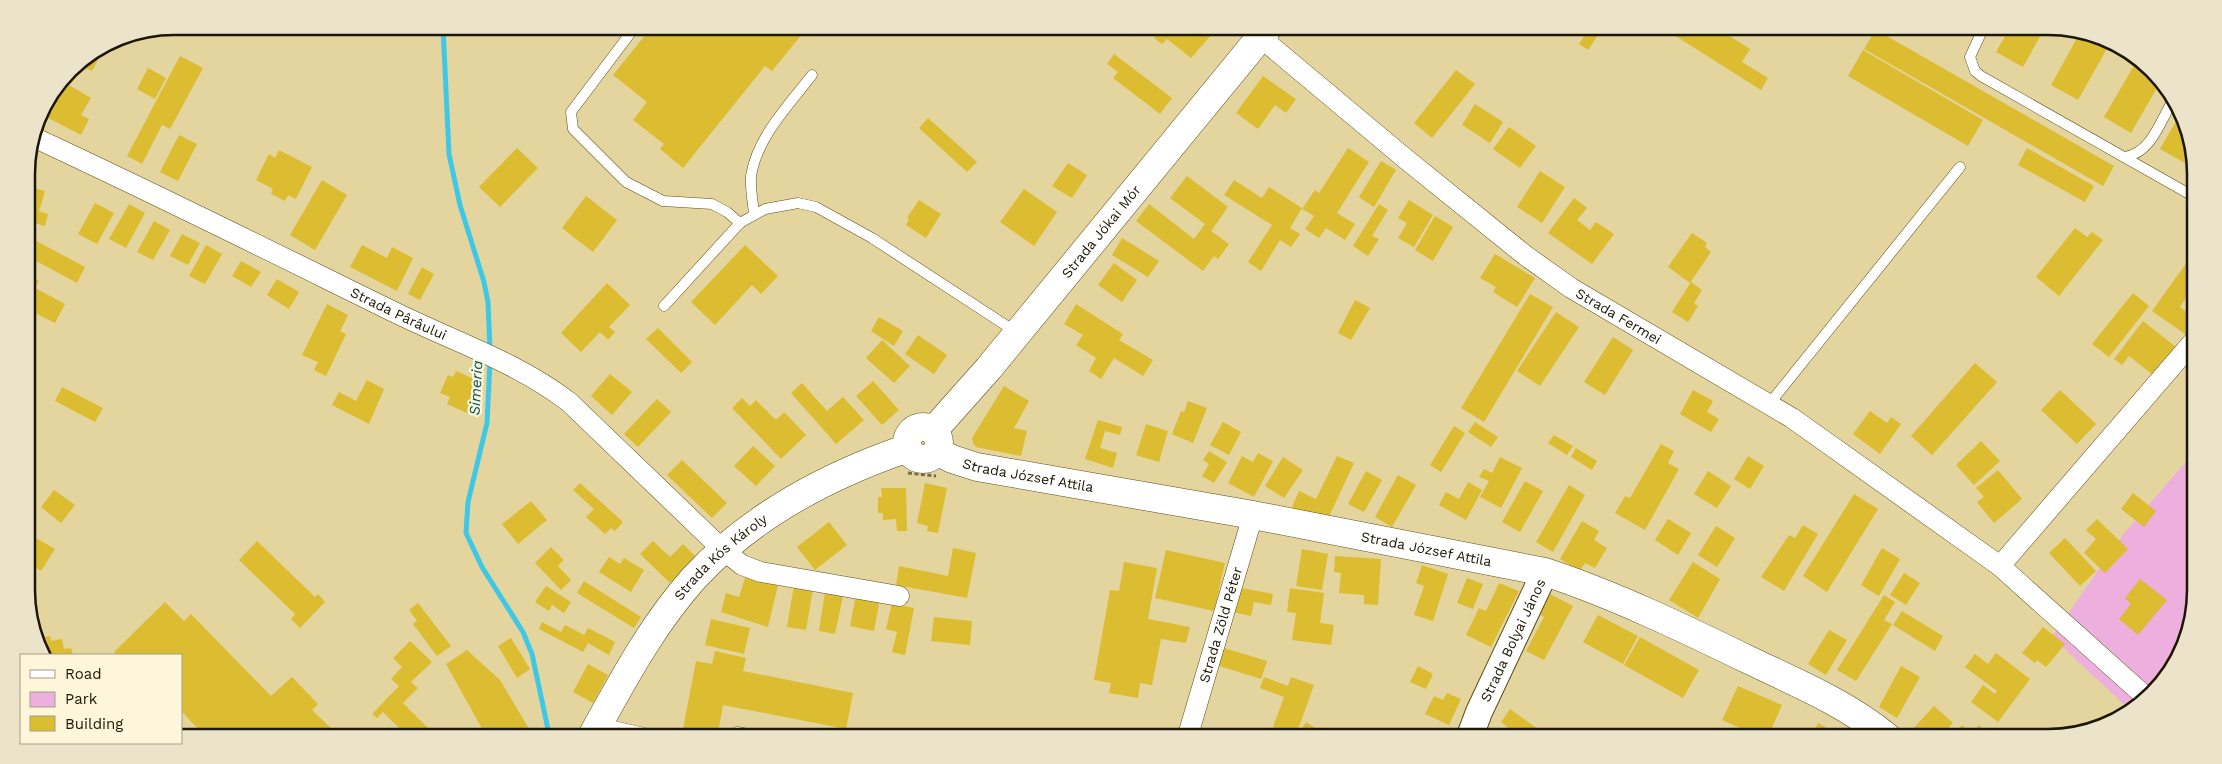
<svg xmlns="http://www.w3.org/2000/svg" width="2222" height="764" font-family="'Work Sans',sans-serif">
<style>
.green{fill:#edafde}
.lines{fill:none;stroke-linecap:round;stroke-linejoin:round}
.stream{stroke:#3fc8e5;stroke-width:5}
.building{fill:#dcbc31}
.service-casing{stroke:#5c4f18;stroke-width:11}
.minor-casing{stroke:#5c4f18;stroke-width:21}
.tertiary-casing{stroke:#5c4f18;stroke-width:28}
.secondary-casing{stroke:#5c4f18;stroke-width:29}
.primary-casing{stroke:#5c4f18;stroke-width:29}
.path{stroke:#766d48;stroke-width:3;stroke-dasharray:4 2.5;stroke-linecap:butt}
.service{stroke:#fff;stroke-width:10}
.minor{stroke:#fff;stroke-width:20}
.tertiary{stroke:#fff;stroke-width:26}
.secondary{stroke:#fff;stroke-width:28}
.primary{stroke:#fff;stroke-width:28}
.labels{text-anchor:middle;stroke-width:4.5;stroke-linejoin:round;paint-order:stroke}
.street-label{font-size:14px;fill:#1c1702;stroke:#fef6db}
.water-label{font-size:15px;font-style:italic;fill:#055665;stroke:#fef6db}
.rim{fill:none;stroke:#1c1702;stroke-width:2.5}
</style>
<rect width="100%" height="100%" fill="#e4d59e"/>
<path class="green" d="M2191,456V629L2171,672L2138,707L2131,711L2052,637L2122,536Z"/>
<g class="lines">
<g class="stream">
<path d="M443,27L449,154L460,205L484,282L488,302L490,350"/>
<path d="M490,361L487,423L468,502L466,533L482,567L523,632L532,654L549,734"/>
</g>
</g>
<g class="building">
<path d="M651,28H807L772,71L765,66L683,168L660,149L664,144L633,120L647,102L613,75Z"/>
<path d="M1120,29H1137L1130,37Z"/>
<path d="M1161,29H1204L1212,34L1191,58L1167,39L1162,44L1154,38Z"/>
<path d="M1588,30L1598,35L1588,50L1579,44Z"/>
<path d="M1666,30H1720L1750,49L1742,62L1768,78L1761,90Z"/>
<path d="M1824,31H1838L1835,37Z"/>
<path d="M1875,31H1878L2114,166L2103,186L1864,49Z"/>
<path d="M2008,31H2043L2023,67L1996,52Z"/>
<path d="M2081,31H2087L2109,45L2078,100L2051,85Z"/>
<path d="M99,50L103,51L92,71L78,64Z"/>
<path d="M1863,50L1983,120L1968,146L1848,76Z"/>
<path d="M1114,54L1172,98L1160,114L1113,78L1118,72L1107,64Z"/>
<path d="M180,56L203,68L170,129L162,125L142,164L127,156Z"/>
<path d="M2136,62L2159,76L2161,81L2131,133L2104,117Z"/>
<path d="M148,68L166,78L155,99L137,89Z"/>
<path d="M1456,70L1475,84L1432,138L1414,123Z"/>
<path d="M1263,76L1296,99L1286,113L1275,105L1258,129L1236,113Z"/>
<path d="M67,84L91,98L81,115L89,119L81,135L48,118Z"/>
<path d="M1475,104L1503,122L1490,143L1462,125Z"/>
<path d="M2179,116L2193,145V153L2187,164L2160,149Z"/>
<path d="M928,118L977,162L967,172L919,128Z"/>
<path d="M1509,127L1536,146L1520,168L1493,149Z"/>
<path d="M179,135L197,144L178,181L160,172Z"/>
<path d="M517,148L538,168L500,207L479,187Z"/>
<path d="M1348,148L1369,162L1337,213L1355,224L1345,240L1326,228L1319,238L1305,229L1314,216L1302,209L1315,190L1319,193Z"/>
<path d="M2027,148L2094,186L2085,202L2018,165Z"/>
<path d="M279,150L312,167L296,199L288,195L285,201L271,194L273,189L256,180L269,154L275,158Z"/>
<path d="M1381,161L1396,170L1374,207L1359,197Z"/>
<path d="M1068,163L1087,175L1072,198L1052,186Z"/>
<path d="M1540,171L1565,187L1542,223L1517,207Z"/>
<path d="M1187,176L1228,207L1211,231L1229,244L1218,259L1214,256L1203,271L1136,221L1149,204L1194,239L1205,224L1170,198Z"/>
<path d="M27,177L32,178L29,187L45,191L39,211L48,214L45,226L27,221Z"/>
<path d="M322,180L347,195L315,250L290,235Z"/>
<path d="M1234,180L1262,198L1269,187L1302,208L1290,228L1300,234L1291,247L1280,240L1261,271L1248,262L1272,225L1224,195Z"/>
<path d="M1024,189L1057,212L1034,246L1000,222Z"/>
<path d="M586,196L617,220L593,252L562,228Z"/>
<path d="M1574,198L1587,208L1577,220L1590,230L1596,222L1614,234L1592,264L1548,233Z"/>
<path d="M919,200L941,214L926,238L906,225L909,219L907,218Z"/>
<path d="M1409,200L1433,215L1414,247L1398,238L1407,223L1398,218Z"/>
<path d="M95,203L114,213L97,244L78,234Z"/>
<path d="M129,204L145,213L126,248L109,239Z"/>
<path d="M1379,204L1388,210L1372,236L1379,239L1368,256L1353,246Z"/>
<path d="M1435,216L1453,227L1433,261L1415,250Z"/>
<path d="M154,221L170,230L153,260L137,252Z"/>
<path d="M2075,228L2087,237L2092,232L2103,240L2059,296L2036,277Z"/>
<path d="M1692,233L1707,243L1705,247L1711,252L1690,283L1668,267Z"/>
<path d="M182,234L200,243L188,265L170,256Z"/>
<path d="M27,236L85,267L77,283L27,256Z"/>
<path d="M1122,238L1159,261L1148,277L1112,255Z"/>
<path d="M206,245L222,254L205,284L189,276Z"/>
<path d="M362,245L387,258L392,247L413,258L397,291L350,267Z"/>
<path d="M745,245L778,276L761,294L752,285L715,325L691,302Z"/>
<path d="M1495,254L1535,278L1517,307L1493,292L1496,287L1480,278Z"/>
<path d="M2192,255V290L2180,307L2192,316V331L2188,336L2152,311Z"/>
<path d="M241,261L261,272L251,287L232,276Z"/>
<path d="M1114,263L1137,280L1122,302L1098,285Z"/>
<path d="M422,267L434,274L420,300L408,294Z"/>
<path d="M27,275L39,281L35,288L65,304L55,323L27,309Z"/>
<path d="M277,279L299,292L289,309L267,295Z"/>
<path d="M1691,282L1702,290L1694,303L1698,306L1688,322L1672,312Z"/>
<path d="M607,283L630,305L609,327L615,332L608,340L600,332L581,352L561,333Z"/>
<path d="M2133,293L2149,306L2109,357L2092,344Z"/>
<path d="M1530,294L1553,307L1484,422L1461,408Z"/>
<path d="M1355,300L1370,308L1351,340L1338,333Z"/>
<path d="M327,304L348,315L340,331L346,334L326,376L314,370L318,362L302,355Z"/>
<path d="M1076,304L1123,334L1119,340L1153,360L1143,376L1114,358L1101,379L1089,371L1096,358L1076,345L1083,335L1064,324Z"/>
<path d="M1556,312L1579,327L1540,386L1517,371Z"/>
<path d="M879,317L903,331L894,346L871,331Z"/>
<path d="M2143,321L2176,347L2153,375L2129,356L2122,365L2114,359Z"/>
<path d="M658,328L692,362L681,373L646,339Z"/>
<path d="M918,335L947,355L934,374L905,354Z"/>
<path d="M1613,337L1633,350L1605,395L1584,382Z"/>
<path d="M882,340L910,366L894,383L866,358Z"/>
<path d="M1975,363L1997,382L1932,455L1911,436Z"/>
<path d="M456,371L481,382L467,413L447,404L450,397L440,393L448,375L453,377Z"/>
<path d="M610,374L632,392L612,415L591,396Z"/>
<path d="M367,380L384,389L369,424L332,405L339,392L356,401Z"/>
<path d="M873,381L899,410L882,425L856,396Z"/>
<path d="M802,383L827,411L843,397L864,420L836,444L791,393Z"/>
<path d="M1004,386L1029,401L1014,428L1027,431L1021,456L976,447L973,443L972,438Z"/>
<path d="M62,387L103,408L95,422L55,401Z"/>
<path d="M1693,390L1713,401L1707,412L1719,419L1711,432L1680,414Z"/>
<path d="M2060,390L2096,424L2077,444L2041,410Z"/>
<path d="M742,398L750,406L756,400L776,420L784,412L806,435L781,459L732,408Z"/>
<path d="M657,399L671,412L638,447L624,434Z"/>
<path d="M1188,401L1207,408L1193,443L1172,434L1181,411L1184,412Z"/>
<path d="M1870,411L1887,423L1891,417L1901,424L1880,454L1853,434Z"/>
<path d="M1098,420L1122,427L1120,435L1105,431L1100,448L1117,453L1113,468L1085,459Z"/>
<path d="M1223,422L1241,432L1229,455L1210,445Z"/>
<path d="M1475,422L1498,437L1491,447L1468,432Z"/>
<path d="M1146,424L1168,431L1159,462L1136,455Z"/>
<path d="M1454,426L1465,433L1441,472L1430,465Z"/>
<path d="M1554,435L1573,446L1567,455L1548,443Z"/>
<path d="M1981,441L2000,461L1974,485L1956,465Z"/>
<path d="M1661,444L1674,451L1668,463L1679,469L1645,530L1615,513L1625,496L1630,498Z"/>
<path d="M753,446L775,466L756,486L734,466Z"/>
<path d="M1576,448L1597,461L1592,470L1571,457Z"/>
<path d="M1209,451L1227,462L1214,483L1202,476L1209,464L1203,460Z"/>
<path d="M1258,453L1273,461L1254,497L1228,483L1242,456L1253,462Z"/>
<path d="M1337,456L1354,463L1326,523L1292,507L1299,491L1316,499Z"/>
<path d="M1748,456L1764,466L1750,489L1734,479Z"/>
<path d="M1283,457L1303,470L1284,498L1265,486Z"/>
<path d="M1500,457L1522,468L1501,508L1480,497L1489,481L1479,477L1484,469L1492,473Z"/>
<path d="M682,460L727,503L712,518L667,475Z"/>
<path d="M1998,470L2022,499L1994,523L1977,502L1984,497L1976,488Z"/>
<path d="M1366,471L1382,480L1364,512L1348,504Z"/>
<path d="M1708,471L1731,486L1717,508L1694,494Z"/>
<path d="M1398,475L1416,485L1392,527L1375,517Z"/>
<path d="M1525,481L1543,491L1520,532L1502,522Z"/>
<path d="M1468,482L1482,490L1466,520L1439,505L1446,492L1459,499Z"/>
<path d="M580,483L623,522L615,531L611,528L605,534L586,517L594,509L573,490Z"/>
<path d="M925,483L947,488L938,533L927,531L928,526L917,523Z"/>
<path d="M1569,485L1585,495L1553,552L1536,542Z"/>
<path d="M881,488H906L907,531H897L896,519L883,520V513H878V497H882Z"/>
<path d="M54,490L75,505L61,523L41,507Z"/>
<path d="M2133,493L2156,511L2144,527L2121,509Z"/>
<path d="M1854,494L1878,509L1827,592L1803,576Z"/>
<path d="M531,501L547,520L518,544L502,524Z"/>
<path d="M1668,519L1691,533L1678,555L1655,540Z"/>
<path d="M2097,519L2128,549L2105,573L2084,553L2096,539L2086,530Z"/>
<path d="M1582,521L1599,531L1594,540L1607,548L1595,568L1585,563L1580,571L1560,559Z"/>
<path d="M829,522L847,545L815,570L797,547Z"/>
<path d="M1803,525L1818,534L1784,591L1761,577L1789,535L1795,538Z"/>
<path d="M1716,526L1735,538L1717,567L1698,555Z"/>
<path d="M29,534L55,549L41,571L29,563Z"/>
<path d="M2065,538L2096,571L2080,586L2049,553Z"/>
<path d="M257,541L315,597L318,594L325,602L300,628L291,619L295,614L239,560Z"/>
<path d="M653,541L670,557L683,544L696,557L670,583L640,554Z"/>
<path d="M551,547L564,560L558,566L571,580L561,590L535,563Z"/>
<path d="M953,548L976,553L967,598L896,585L899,566L948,576Z"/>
<path d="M1882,548L1900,559L1879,596L1861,585Z"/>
<path d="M1302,549L1328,554L1322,590L1296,586Z"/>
<path d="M1166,550L1225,563L1214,611L1155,598Z"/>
<path d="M1335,556L1381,559L1378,605L1364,604V595L1339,593L1341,573L1334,572Z"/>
<path d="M609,557L620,564L624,558L644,570L631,592L599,572Z"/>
<path d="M1124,562L1157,568L1148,619L1190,627L1186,643L1161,639L1152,685L1140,683L1138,698L1109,693L1111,683L1094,680L1110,590L1119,591Z"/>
<path d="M1693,562L1720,579L1698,618L1669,600Z"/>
<path d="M1422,565L1448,574L1433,621L1414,615L1424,586L1416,583Z"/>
<path d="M747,572L779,581L768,627L721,612L726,593L739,597Z"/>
<path d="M1904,573L1920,583L1906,605L1890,595Z"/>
<path d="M1467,578L1483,584L1473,609L1457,603Z"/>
<path d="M2140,579L2167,600L2138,635L2119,619L2131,604L2125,598Z"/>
<path d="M584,581L641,617L634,628L577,593Z"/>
<path d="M1499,583L1519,591L1491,647L1466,635L1479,608L1486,611Z"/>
<path d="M794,585L813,589L806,630L787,627Z"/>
<path d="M546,586L571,602L564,613L552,605L549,611L535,602Z"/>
<path d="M1237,587L1273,594L1271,605L1254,602L1251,616L1232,612Z"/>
<path d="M1290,588L1324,593L1320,623L1334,625L1331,645L1292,640L1296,613L1287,612Z"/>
<path d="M825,592L843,596L835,634L819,631Z"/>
<path d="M1546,592L1573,606L1544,660L1526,651L1544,617L1535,612Z"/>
<path d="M856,595L880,599L874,631L850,626Z"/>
<path d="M1884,595L1895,602L1884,620L1892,624L1856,681L1837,670Z"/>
<path d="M165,602L184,621L191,614L271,696L292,677L318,704L312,710L336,733H202L181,711V655H117L114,652Z"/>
<path d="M418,603L451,646L437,656L413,624L417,621L409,610Z"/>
<path d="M892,603L914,608L905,655L892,652L897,632L886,629Z"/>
<path d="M1902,611L1943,636L1935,651L1893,625Z"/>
<path d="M1598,615L1638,636L1623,664L1583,642Z"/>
<path d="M934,617L972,621L970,645L931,641Z"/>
<path d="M711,619L750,628L744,654L705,645Z"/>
<path d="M542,622L561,632L565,625L584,635L588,628L615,642L609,655L588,643L583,652L539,629Z"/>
<path d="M2043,627L2065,644L2046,667L2037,660L2035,663L2022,653Z"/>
<path d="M1829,630L1847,640L1826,675L1808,664Z"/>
<path d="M50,636L51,641L62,639L64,649L71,648L73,655H47L39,638Z"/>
<path d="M1640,637L1699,670L1683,698L1624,665Z"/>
<path d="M511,638L530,669L517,678L498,646Z"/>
<path d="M410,641L432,662L411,682L418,688L403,703L433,733H404L383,712L377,718L372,714L399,686L391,679L402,667L393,658Z"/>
<path d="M1221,647L1267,661L1261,679L1216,665Z"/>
<path d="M467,650L500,680L531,732L527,734H485L446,664Z"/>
<path d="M715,651L746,658L743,671L853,693L846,729L723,705L718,734H682L696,661L712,664Z"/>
<path d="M1996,653L2030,679L1998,722L1971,702L1983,685L1995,694L1997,691L1965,667L1975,654L1988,664Z"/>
<path d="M588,664L608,675L593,703L573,692Z"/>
<path d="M1418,666L1433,674L1426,689L1410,682Z"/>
<path d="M1901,666L1920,677L1897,718L1879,707Z"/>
<path d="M1264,677L1288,686L1291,677L1314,685L1296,735L1273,727L1284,697L1260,688Z"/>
<path d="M1738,686L1782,705L1768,737H1760L1722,720Z"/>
<path d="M1447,693L1461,699L1449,725L1425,714L1434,696L1443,700Z"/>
<path d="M1934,706L1953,723L1940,737H1921L1912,730Z"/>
<path d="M1510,709L1548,736H1505L1510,729L1501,722Z"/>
<path d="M1306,722L1327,736H1297Z"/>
<path d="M1818,723L1844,737H1811Z"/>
<path d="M1962,725L1972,734L1979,725L1989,735L1987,737H1952Z"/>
</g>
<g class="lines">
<defs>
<g id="service">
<path d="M635,27L571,112L573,129L626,182L663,201L712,204L727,212L740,223"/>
<path d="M1982,31L1970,57L1975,71L1981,76L2191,195"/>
<path d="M2125,157C2151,153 2160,122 2172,102"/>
<path d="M754,214C753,202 750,188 751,176C757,137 789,105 812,75"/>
<path d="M664,306L740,223L765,209L798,203L816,207L872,238L1016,332"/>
<path d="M1770,403L1960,167"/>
<path d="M600,723L649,734"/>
<path d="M735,734L737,732L748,734"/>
</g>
<g id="minor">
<path id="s1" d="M1260,37L1407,160L1526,256L1571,288L1792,418L2000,566L2147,698"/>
<path id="s2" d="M33,137C154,193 274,253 394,312C453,341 517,362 569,402L723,550L742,565L761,572L899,596"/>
<path d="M2000,566L2192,343"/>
<path id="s3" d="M1188,735L1253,515"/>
</g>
<g id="tertiary">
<path id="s4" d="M1470,736L1479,712L1545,572"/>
</g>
<g id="secondary">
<path id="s5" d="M933,431L989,368L1267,29"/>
</g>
<g id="primary">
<circle cx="923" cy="443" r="16"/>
<path id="s6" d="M937,451L952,459L977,467L1253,515L1545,572C1615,595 1685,629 1751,661C1797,683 1847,704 1887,737"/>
<path id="s7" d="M593,734C623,680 652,625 694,578C751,516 829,475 908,448"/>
</g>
</defs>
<use href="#service" class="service-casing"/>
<use href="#minor" class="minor-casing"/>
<use href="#tertiary" class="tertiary-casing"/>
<use href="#secondary" class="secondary-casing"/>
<use href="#primary" class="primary-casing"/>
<path class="path" d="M908,473L936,476"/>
<use href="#service" class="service"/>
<use href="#minor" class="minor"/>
<use href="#tertiary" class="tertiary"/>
<use href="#secondary" class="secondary"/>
<use href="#primary" class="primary"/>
</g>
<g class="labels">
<g class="street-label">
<text dy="5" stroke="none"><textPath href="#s5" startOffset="261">Strada Jókai Mór</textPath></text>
<text dy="5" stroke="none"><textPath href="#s2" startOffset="406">Strada Pârâului</textPath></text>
<text dy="5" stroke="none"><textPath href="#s1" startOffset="455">Strada Fermei</textPath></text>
<text dy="5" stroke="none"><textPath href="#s6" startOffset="95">Strada József Attila</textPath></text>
<text dy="5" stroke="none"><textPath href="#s6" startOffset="500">Strada József Attila</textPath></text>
<text dy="5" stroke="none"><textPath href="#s7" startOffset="220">Strada Kós Károly</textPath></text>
<text dy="5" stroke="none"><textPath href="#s3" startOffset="115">Strada Zöld Péter</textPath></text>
<text dy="5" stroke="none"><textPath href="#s4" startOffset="105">Strada Bolyai János</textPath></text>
</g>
<g class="water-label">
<text transform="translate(476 388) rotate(-87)" y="5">Simeria</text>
</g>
</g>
<path d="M0 0H2222V764H0ZM174 35H2048A139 139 0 0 1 2187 174V590A139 139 0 0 1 2048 729H174A139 139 0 0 1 35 590V174A139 139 0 0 1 174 35Z" fill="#ece4ca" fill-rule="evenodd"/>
<path class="rim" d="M174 35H2048A139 139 0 0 1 2187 174V590A139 139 0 0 1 2048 729H174A139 139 0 0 1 35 590V174A139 139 0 0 1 174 35Z"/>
<rect x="20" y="654" width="162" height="90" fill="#fef6db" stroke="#a49d84"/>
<rect x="30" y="670" width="25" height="8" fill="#ffffff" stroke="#a49d84"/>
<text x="65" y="679" font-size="15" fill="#1c1702">Road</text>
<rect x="30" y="692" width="25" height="15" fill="#edafde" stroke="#a49d84"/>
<text x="65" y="704" font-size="15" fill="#1c1702">Park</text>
<rect x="30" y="716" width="25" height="15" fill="#dcbc31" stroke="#a49d84"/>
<text x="65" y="729" font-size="15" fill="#1c1702">Building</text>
</svg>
